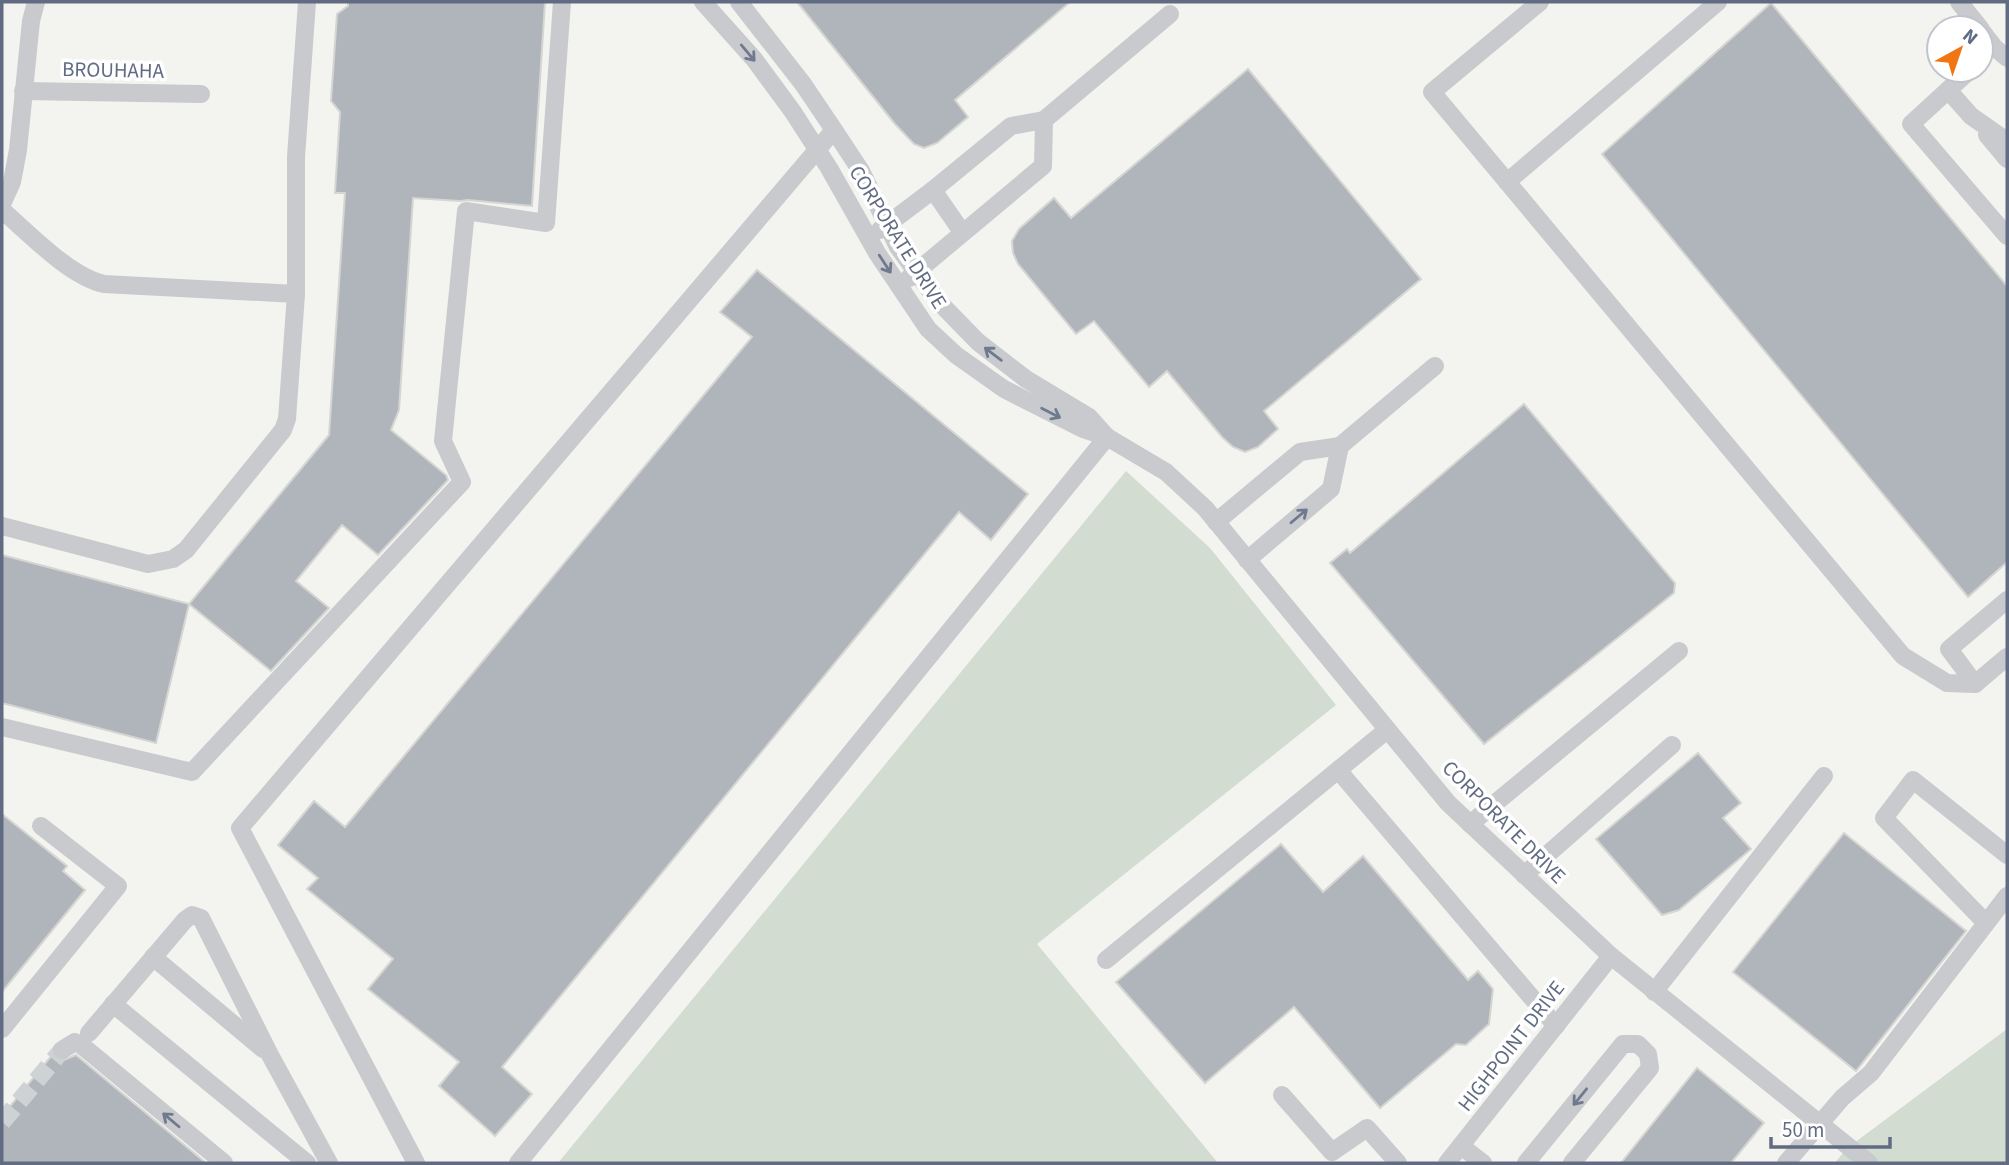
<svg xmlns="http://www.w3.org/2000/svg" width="2009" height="1165" font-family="'Source Sans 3',sans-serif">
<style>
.green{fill:#d2dcd0}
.building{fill:#b0b5bc;stroke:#d5d5d2;stroke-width:2}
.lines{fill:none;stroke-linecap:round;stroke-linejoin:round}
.minor-tunnel{stroke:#ced2d4;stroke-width:18;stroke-dasharray:18 9;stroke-linecap:butt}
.minor{stroke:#c8cace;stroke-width:18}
.oneway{stroke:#707a8e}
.labels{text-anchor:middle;stroke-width:7;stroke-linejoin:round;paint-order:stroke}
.street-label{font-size:21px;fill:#616c83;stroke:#fff}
</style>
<rect width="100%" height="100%" fill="#f3f4ef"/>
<g class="green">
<path d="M1126,471L1210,548L1336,705L1037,944L1218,1163H558Z"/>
<path d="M2007,1029V1163H1835L1846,1149Z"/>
</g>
<g class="building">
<path d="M348,2H545L532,206L468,200L460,201L413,198L399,410L391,430L446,475L448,480L378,555L342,525L296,581L329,608L271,671L189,604L329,435L345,193H335L340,112L331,101L337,14L348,6Z"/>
<path d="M797,2H1070L955,100L968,117L937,143L924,148L914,144L895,124Z"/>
<path d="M1771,3L2007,286V562L1968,597L1602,154Z"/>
<path d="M1248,69L1421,279L1264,411L1278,429L1258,447L1245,452L1233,447L1222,437L1167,371L1149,387L1094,321L1076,334L1018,264L1013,253L1012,241L1019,229L1054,198L1071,218Z"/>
<path d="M757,270L1028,494L991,540L959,512L502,1067L532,1094L495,1136L439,1086L459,1062L368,989L393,959L307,889L318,878L278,845L314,801L345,827L752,337L720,312Z"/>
<path d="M1524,404L1675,583L1674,593L1484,744L1330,563L1347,549L1350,553Z"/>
<path d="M2,555L189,604L156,743L2,703Z"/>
<path d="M1698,753L1741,803L1723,818L1751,849L1679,910L1662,915L1596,839Z"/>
<path d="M2,814L67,866L63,871L85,890L2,992Z"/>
<path d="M1844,833L1966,931L1856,1071L1733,972Z"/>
<path d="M1281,844L1323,892L1363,856L1468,980L1478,971L1493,989L1489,1024L1466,1045L1456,1044L1380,1108L1294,1007L1205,1083L1116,982Z"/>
<path d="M52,1055L62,1061L76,1055L206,1163H2V1116Z"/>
<path d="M1697,1068L1764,1123L1731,1163H1621Z"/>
</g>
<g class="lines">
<path class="minor-tunnel" d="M2,1122L62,1050"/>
<g class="minor">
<path d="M703,2L754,59L793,112L829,168L877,253L928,329L956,355L1004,389L1083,429L1107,437L1166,472L1205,508L1448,803L1611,956L1869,1163"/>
<path d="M739,2L803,84L834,130L861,171L898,247L937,300L978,342L1026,379L1089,417L1107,437"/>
<path d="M1540,2L1432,92L1903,656L1947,683L1975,684L2007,657"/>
<path d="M1959,2L1980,28"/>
<path d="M1981,30L1994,47L2007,58"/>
<path d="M1970,70L1911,124L2007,236"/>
<path d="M1948,90L1971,116L2007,141"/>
<path d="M23,91L201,94"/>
<path d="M1987,135L2007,159"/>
<path d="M1507,182L1718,2"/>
<path d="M933,190L962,232"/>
<path d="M2,204L12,182L18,150L31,21L36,2"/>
<path d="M2,210C30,234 69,276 104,284L296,294"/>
<path d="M880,230L933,190L1011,126L1044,120"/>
<path d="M909,278L1043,166L1044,120L1170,14"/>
<path d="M1216,522L1300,452L1340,446L1435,366"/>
<path d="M2,526L148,564L173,559L186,550L283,430L287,419L296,294V157L307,2"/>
<path d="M1247,560L1331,489L1340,446"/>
<path d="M1975,684L1949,649L2007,600"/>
<path d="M2,727L192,772L462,482L443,441L466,211L546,223L562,2"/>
<path d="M1338,770L1556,1026"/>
<path d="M1470,824L1679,651"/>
<path d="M1524,875L1672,745"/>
<path d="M1986,923L1884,818L1913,780L2007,855"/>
<path d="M153,957L263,1049"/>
<path d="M1106,960L1387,730"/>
<path d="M1654,992L1824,776"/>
<path d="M113,1004L307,1163"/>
<path d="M2,1029L118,886L41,826"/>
<path d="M89,1033L185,920L192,915L201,918L270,1055L329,1163"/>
<path d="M62,1050L75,1042L80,1044L224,1163"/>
<path d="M1282,1095L1332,1152L1367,1128L1398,1163"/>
<path d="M1461,1146L1483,1163"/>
<path d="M416,1163L240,828L834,130"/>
<path d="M518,1163L1107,437"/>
<path d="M1447,1163L1611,956"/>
<path d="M1526,1163L1623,1044H1638L1648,1054L1650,1068L1572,1163"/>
<path d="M1786,1163L1842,1098L1871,1073L2007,896"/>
</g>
</g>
<defs><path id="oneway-shaft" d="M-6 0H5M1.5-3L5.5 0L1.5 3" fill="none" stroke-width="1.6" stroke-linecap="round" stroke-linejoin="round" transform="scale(1.75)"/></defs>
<g class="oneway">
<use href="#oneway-shaft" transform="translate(748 53) rotate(50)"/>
<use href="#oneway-shaft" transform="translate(885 264) rotate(57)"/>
<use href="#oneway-shaft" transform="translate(993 354) rotate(-143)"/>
<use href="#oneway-shaft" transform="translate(1051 413) rotate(27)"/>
<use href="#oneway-shaft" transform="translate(1299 516) rotate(-40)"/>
<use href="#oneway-shaft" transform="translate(1580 1097) rotate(129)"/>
<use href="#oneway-shaft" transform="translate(171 1120) rotate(-140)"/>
</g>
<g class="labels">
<g class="street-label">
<text transform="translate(113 70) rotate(1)" y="7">BROUHAHA</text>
<text transform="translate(898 237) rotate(58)" y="7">CORPORATE DRIVE</text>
<text transform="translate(1504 822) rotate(45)" y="7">CORPORATE DRIVE</text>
<text transform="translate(1511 1046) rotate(-52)" y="7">HIGHPOINT DRIVE</text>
</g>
</g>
<rect width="2009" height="1165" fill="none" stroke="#616c83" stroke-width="7"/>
<g transform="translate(1960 49) rotate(40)"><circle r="33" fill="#ffffff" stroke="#c0c4cd" stroke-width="2"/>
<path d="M0-5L12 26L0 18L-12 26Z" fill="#f17613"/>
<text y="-10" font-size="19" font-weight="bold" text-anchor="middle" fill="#616c83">N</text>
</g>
<path d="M1771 1137v10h119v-10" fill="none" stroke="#616c83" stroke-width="3.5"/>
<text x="1782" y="1137" font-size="21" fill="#616c83" stroke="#ffffff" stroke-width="5" paint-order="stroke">50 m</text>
</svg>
